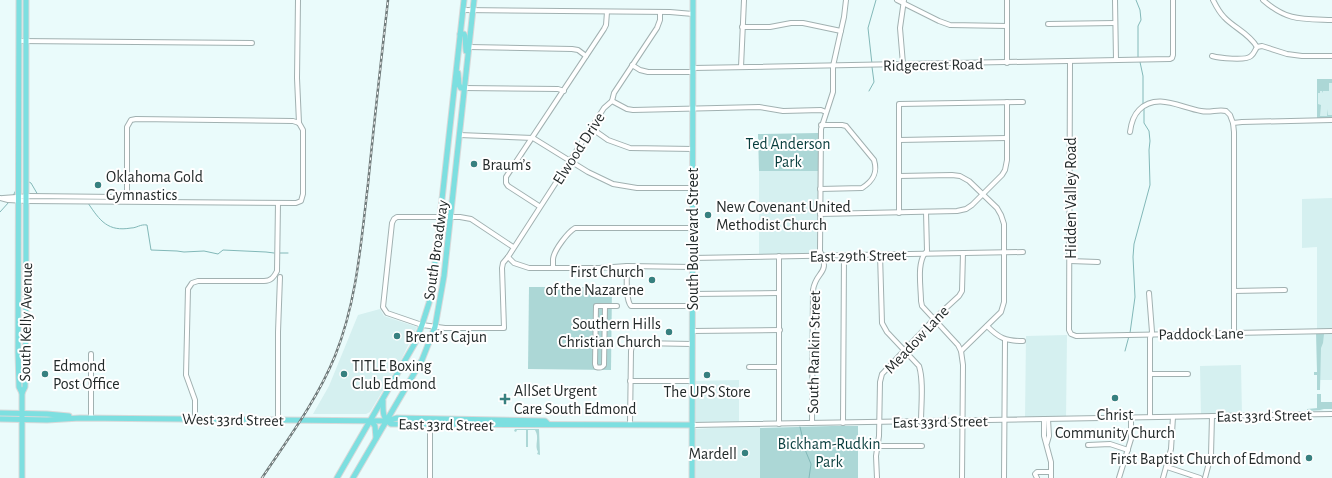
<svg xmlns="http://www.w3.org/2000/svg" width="1332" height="478" font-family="'Alegreya Sans',sans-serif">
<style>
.built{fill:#d5f0f0}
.green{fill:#acd7d6}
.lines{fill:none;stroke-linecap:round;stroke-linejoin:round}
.stream{stroke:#82b8b8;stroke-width:1}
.minor-casing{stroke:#a1b1b1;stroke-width:6}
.major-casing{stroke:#d8d9d9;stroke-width:7}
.minor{stroke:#fff;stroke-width:4}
.major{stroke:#7ddfe0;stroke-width:5}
.rail-casing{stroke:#707b7b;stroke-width:2.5}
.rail{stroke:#fff;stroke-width:1;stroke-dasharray:3;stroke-linecap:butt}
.poi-dot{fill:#37807f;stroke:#fff;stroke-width:1.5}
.labels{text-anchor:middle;stroke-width:4;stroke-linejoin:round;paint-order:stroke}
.street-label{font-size:16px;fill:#242b2b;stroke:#fff}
.park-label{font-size:16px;fill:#083d3d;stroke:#fff}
.poi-label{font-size:16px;fill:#242b2b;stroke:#fff;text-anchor:start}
</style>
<rect width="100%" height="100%" fill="#eafbfb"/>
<g class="built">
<rect x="1317" y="79" width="15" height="41"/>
<rect x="759" y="171" width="59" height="83"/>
<path d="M1332,198V380H1317V247L1302,248V199Z"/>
<path d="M380,309L384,316L417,327L401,360L370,412L366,414H313L329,386L358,315Z"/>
<path d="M1067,335L1066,419L1025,420L1026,336Z"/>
<path d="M1241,365L1242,416H1201L1200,366Z"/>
<path d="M739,380V422L694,423L693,381Z"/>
<path d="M760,425V478H694L695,429Z"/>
</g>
<g class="green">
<path d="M1317,79H1332V83H1329V91H1323V93L1322,91H1320V93H1318V104L1321,105L1320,116H1327L1328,109V115H1332V118H1317Z"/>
<path d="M818,133V171H759L758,134Z"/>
<path d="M529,287H612L611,370L528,369Z"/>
<path d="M1316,332L1324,334L1323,343L1321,348L1320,390H1317V375H1314V372H1317Z"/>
<path d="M1317,394H1321V402H1332V409H1320L1324,410L1307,411V409L1318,408H1317Z"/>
<path d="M832,426H858V478H760V428Z"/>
<path d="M515,429H539L540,455L537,454L538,452C534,445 540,438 535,430H528V447H526V430H517L516,432L514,431Z"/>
</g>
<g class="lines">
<g class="stream">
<path d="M1136,0L1140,10L1141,20L1138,26V57"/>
<path d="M1140,62L1143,76V105"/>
<path d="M872,64L868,28L876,0"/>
<path d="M869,91L874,82L872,67"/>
<path d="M29,182L31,183L38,195"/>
<path d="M13,196L16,190"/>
<path d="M88,203C100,221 108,232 131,228C137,228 140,224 147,225L151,250L177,251L184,252L204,251L218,254L223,250L266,252L274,253"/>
<path d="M0,212L9,202"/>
<path d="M280,253H288"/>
<path d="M1130,333L1135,297L1133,257L1134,244L1150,185L1149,150L1150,141L1149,131L1144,123V109"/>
<path d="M1125,351L1129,336"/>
<path d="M800,427L806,452L811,464L809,478"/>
</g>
<defs>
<g id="minor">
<path d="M298,0L297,78L299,123"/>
<path d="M897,0L939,21L950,25L1007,26"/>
<path d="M1007,0V63"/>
<path d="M1115,0L1116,60"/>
<path d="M1213,0C1216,6 1219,12 1224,17C1234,28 1249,33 1257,47"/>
<path d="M1263,0C1287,21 1301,19 1332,20"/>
<path d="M463,10L670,12L693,14"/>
<path d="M1048,24L1115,23"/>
<path d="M742,27H770L791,23H803L841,31"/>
<path d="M19,41L252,43"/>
<path d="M469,47L572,49L578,50L586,56"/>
<path d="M1212,56C1219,58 1246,61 1251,56C1254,54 1255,50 1257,47L1262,46L1287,54L1302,56H1332"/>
<path d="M1070,62L1069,330L1071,334L1076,336L1332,331"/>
<path d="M903,64L900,28L904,0"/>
<path d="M632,65L640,70L648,72H693"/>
<path d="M741,67L744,0"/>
<path d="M693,68L1170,59L1172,58L1173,55V0"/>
<path d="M464,88L558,89L564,91"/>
<path d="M612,101L627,109L633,110L759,107L783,111L821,110L826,112"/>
<path d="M612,101L614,93L657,28L660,20V12"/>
<path d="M1233,123L1234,132V332"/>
<path d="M591,128L608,140L630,148L693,149"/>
<path d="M1130,132C1131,124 1133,116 1139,110C1157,92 1181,108 1201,111C1210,113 1218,109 1226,111L1230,115L1233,123L1242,122L1332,120"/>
<path d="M459,135L533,138L588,172L613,184L637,188H693"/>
<path d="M899,140L1007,138"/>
<path d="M899,176L952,175L960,176L969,181L997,208L1001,215L1004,224V302L1001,312L961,351"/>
<path d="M820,189L862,188C873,181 878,173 874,160L846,126L842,125H821"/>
<path d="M0,198L8,200L26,201L296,203L301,201L303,194V130L299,123"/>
<path d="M3,198L30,196L117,197L125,200"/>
<path d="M127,201V127L131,120L136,119L293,121L299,123"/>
<path d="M539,206L508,186L506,183V177L604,29L606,25L607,12"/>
<path d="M926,212L927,251C916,261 921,287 921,301L922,306L958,345L961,351L963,365L962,478"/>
<path d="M899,213V104L1023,102"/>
<path d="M820,214L957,211L966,209L972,205L1002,175L1005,170L1007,160V102"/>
<path d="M513,247L471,219L460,217H397L394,219L392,223L383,307L387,313L422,325L445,328H504L502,268L503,263L508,257L604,108L612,101"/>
<path d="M880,254L882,323L887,332L919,366C924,381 921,405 921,422"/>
<path d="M779,256V424"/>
<path d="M508,257L514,263L529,268H599L627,266L692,267"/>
<path d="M692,258L1023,252"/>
<path d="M1070,261L1098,262"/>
<path d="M627,266C627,276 625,299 631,306H692"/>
<path d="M553,268C553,265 553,262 553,259C554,250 568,232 575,228H692"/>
<path d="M1234,291L1285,290"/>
<path d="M1149,293L1152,332L1150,338V417"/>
<path d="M692,294L779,293"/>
<path d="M605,306L604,365C602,368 600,368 596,367L595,364L596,306H617"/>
<path d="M987,326C999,338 1005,341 1023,341"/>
<path d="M692,331L780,330"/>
<path d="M91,354V418"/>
<path d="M749,367H779"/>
<path d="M1150,374H1188"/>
<path d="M630,381H692"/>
<path d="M195,419V400L186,375L188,289L192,283L198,281H264C271,281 274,277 277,271L278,203"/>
<path d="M278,419V332L280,277"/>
<path d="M1044,419V436L1051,462V478"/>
<path d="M812,423L813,290C816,270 831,275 820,251L821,129L833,92V66L844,17L846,0"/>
<path d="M843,423L844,255"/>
<path d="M630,424L631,351L632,346L638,343L692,344"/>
<path d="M430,425V478"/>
<path d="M692,425L1332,414"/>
<path d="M1047,443L1049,436L1048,419"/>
<path d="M1088,445L1110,444L1128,450"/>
<path d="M877,446H922"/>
<path d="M1167,467L1200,478"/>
<path d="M877,478L876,456L879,436L880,382L882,374L934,319L959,296L962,291L963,253"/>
<path d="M1004,478L1005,340"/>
<path d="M1037,478L1035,474L1037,472H1051"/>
<path d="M1119,478L1131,439V418"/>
<path d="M1163,478L1171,449L1173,417"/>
<path d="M1205,478L1211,455L1212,416"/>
</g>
<g id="major">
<path d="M19,0L18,352L19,387L22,393"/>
<path d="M460,34H464L465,36L466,51"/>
<path d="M458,73L459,85L461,88H464"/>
<path d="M383,401C383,411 382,418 391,424L692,425"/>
<path d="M0,413L47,414L69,416"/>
<path d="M0,419L47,420L80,418L387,421L397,418L545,421L548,424"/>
<path d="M371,421L375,426L376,438"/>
<path d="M22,478V393L25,387L26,310V0"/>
<path d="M337,478L415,343L422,325L429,303L434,272L464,0"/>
<path d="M353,478L422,360L435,327L444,276L474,0"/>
<path d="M692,478L693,0"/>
</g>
</defs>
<use href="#minor" class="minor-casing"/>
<use href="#major" class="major-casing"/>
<use href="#minor" class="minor"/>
<use href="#major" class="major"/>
<defs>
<path id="rail" d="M262,478C288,439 317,400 335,356C357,301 361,242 368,184C374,123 381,61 388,0"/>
</defs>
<use href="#rail" class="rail-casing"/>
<use href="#rail" class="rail"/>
</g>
<g class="poi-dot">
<circle cx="474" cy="164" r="4"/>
<circle cx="98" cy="185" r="4"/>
<circle cx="708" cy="215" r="4"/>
<circle cx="652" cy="280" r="4"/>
<circle cx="669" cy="332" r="4"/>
<circle cx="397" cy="336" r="4"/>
<circle cx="45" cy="374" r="4"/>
<circle cx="344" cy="374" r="4"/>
<circle cx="707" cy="375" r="4"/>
<circle cx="1115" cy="398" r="4"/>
<path d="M503 393h4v4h4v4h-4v4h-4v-4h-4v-4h4z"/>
<circle cx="745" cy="453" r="4"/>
<circle cx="1309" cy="458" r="4"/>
</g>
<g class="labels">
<g class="street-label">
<text transform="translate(933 64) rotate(-1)" y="6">Ridgecrest Road</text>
<text transform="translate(578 148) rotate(-57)" y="6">Elwood Drive</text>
<text transform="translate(1070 198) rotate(-90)" y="6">Hidden Valley Road</text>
<text transform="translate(692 239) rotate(-90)" y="6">South Boulevard Street</text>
<text transform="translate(435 250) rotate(-82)" y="6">South Broadway</text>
<text transform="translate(858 255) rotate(-1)" y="6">East 29th Street</text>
<text transform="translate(25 322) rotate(-89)" y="6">South Kelly Avenue</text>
<text transform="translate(1201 333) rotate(-1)" y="6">Paddock Lane</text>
<text transform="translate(916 339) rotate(-47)" y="6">Meadow Lane</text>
<text transform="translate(813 352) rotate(-89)" y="6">South Rankin Street</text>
<text transform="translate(1264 415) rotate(-1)" y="6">East 33rd Street</text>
<text transform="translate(233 419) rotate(1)" y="6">West 33rd Street</text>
<text transform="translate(940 421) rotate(-1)" y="6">East 33rd Street</text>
<text transform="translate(446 424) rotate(1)" y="6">East 33rd Street</text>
</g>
<g class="park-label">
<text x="788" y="149">Ted Anderson<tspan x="788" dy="18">Park</tspan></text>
<text x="829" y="449">Bickham-Rudkin<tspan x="829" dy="18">Park</tspan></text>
</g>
<g class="poi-label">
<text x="482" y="170">Braum’s</text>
<text x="106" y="182">Oklahoma Gold<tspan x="106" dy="18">Gymnastics</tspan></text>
<text x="716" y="212">New Covenant United<tspan x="716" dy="18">Methodist Church</tspan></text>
<text x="644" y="277" text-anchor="end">First Church<tspan x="644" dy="18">of the Nazarene</tspan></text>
<text x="661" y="329" text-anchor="end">Southern Hills<tspan x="661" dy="18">Christian Church</tspan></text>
<text x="405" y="342">Brent's Cajun</text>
<text x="53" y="371">Edmond<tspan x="53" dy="18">Post Office</tspan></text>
<text x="352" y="371">TITLE Boxing<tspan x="352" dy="18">Club Edmond</tspan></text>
<text x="514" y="396">AllSet Urgent<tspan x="514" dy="18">Care South Edmond</tspan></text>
<text x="707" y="397" text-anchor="middle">The UPS Store</text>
<text x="1115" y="420" text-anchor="middle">Christ<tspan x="1115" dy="18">Community Church</tspan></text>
<text x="737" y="459" text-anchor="end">Mardell</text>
<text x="1301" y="464" text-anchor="end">First Baptist Church of Edmond</text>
</g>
</g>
</svg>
